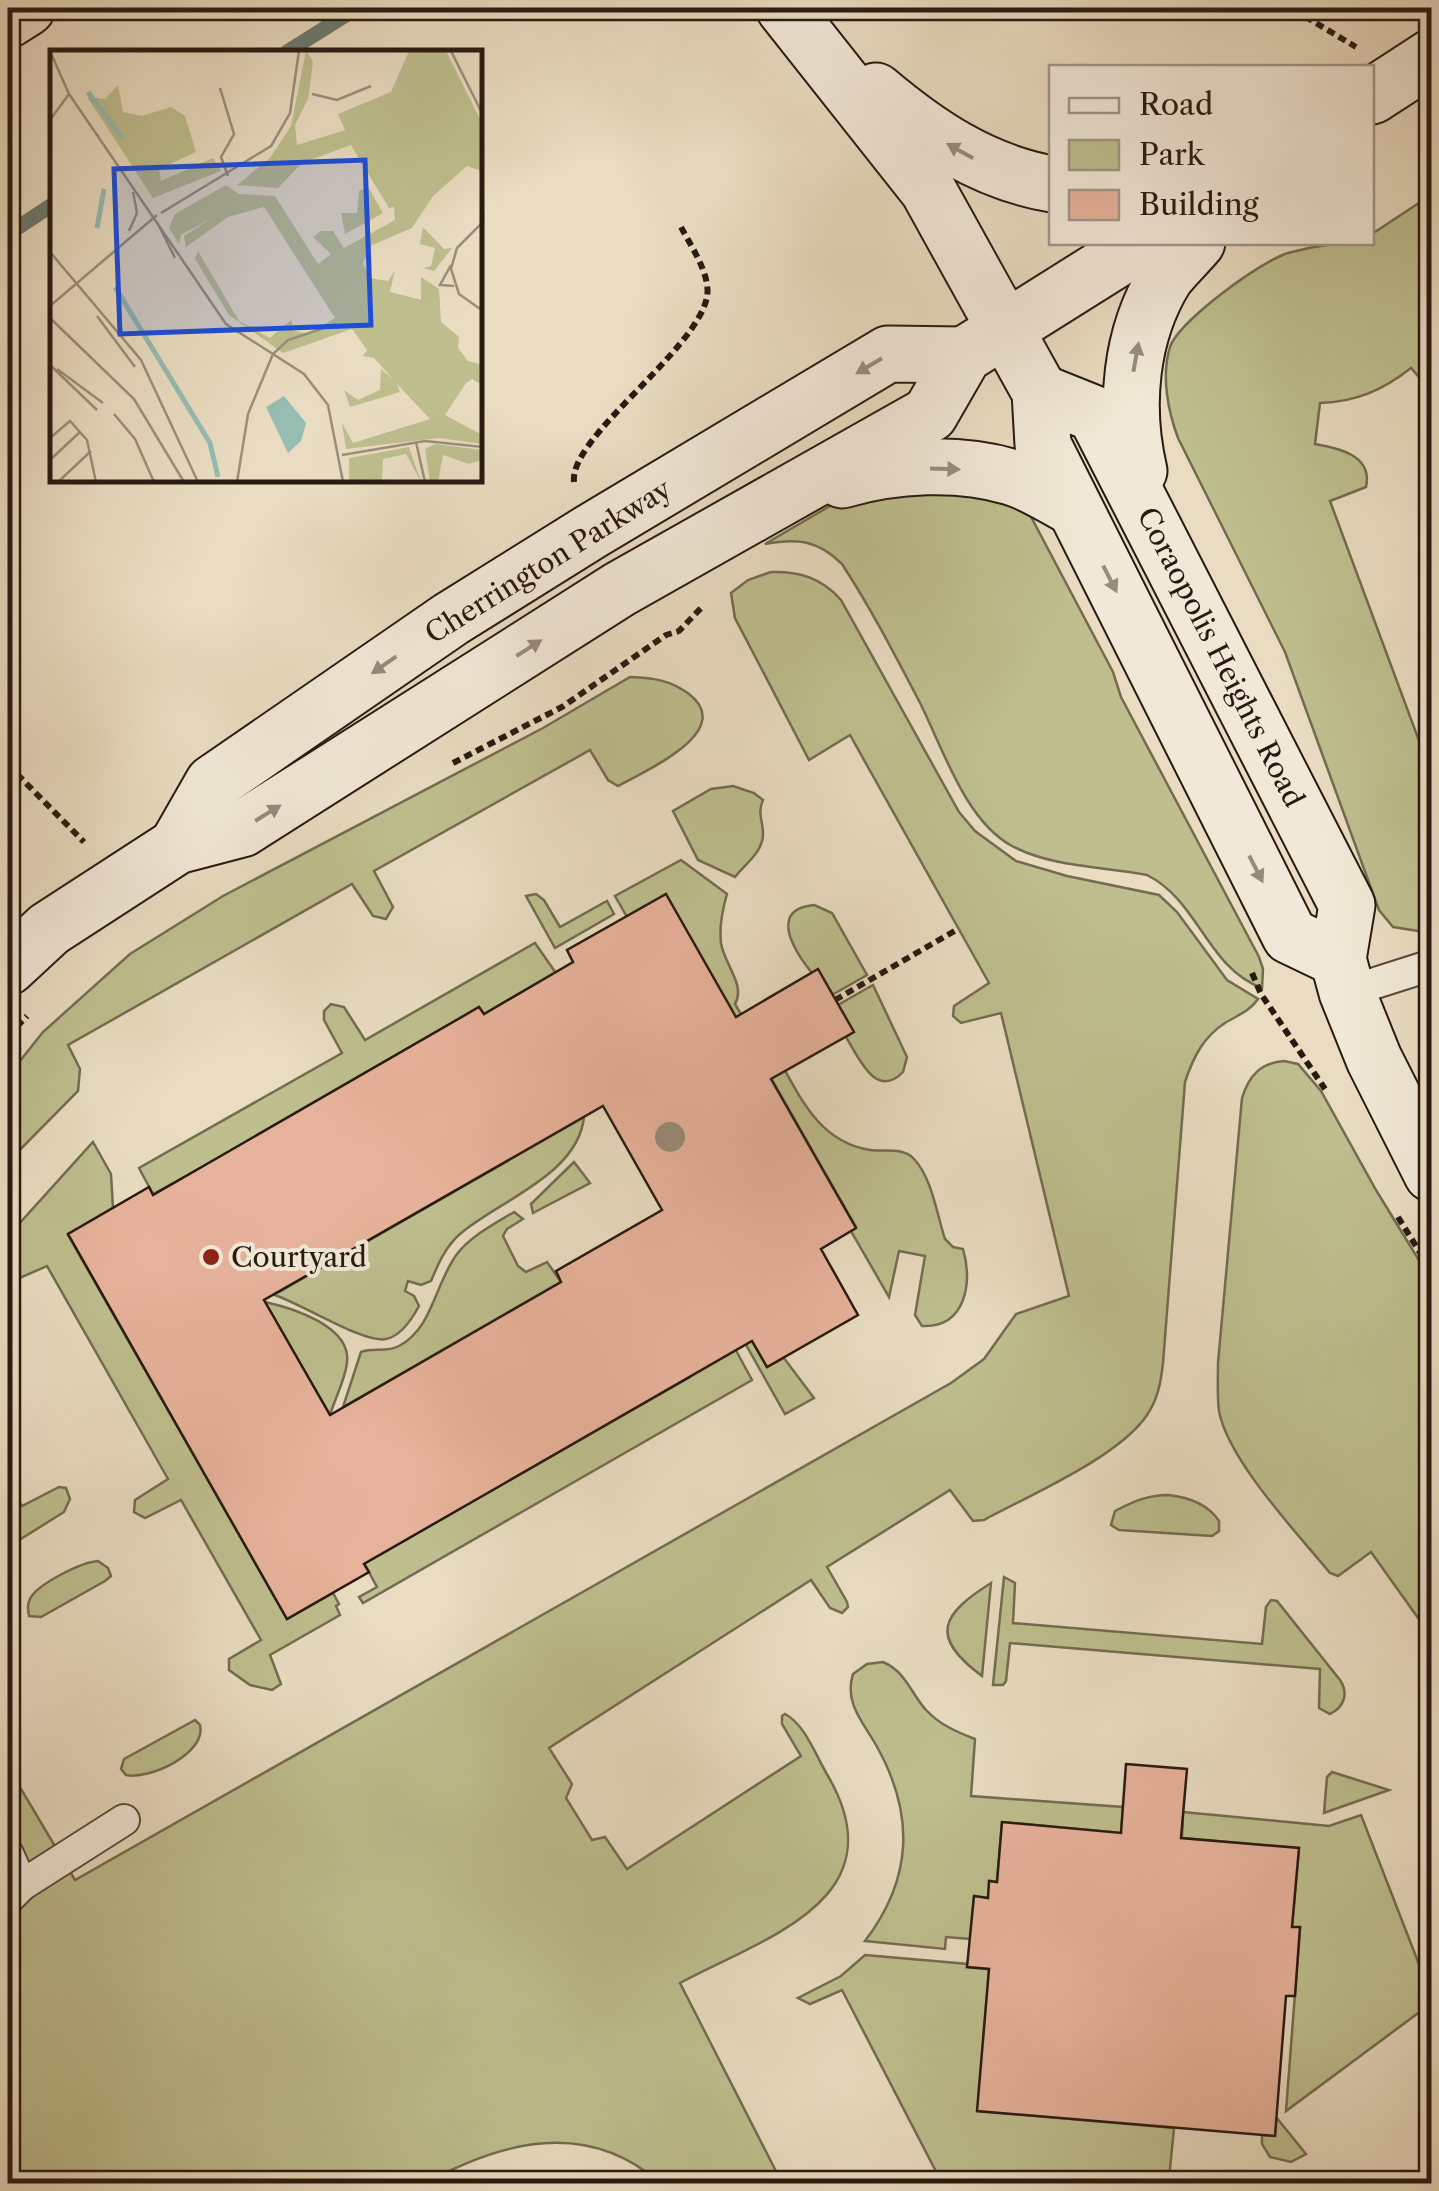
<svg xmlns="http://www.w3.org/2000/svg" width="1439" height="2191" font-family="'Libre Caslon Text',serif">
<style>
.green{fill:#bebe8e;stroke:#736c50;stroke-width:2.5}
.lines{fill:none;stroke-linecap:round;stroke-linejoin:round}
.stream{stroke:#6b7b71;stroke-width:15}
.building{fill:#e7b29b;stroke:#281a11;stroke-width:2.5;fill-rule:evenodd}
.lane-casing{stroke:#584a3d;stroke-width:34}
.secondary-casing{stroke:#281a11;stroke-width:59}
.highway-casing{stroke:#281a11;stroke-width:59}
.path{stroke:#281a11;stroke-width:6;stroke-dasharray:8 5;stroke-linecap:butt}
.lane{stroke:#f1e8d7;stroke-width:30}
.secondary{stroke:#f1e8d7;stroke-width:55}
.highway{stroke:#e9dcc1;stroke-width:55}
.tree{fill:#988c75}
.oneway{fill:#978b7e}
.poi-dot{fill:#8f2418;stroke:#f1e8d7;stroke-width:4}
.labels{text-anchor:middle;stroke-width:8;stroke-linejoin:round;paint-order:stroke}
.street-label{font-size:28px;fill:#281a11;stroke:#f1e8d7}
.poi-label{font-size:28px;fill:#281a11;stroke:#f1e8d7;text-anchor:start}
.inset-river{fill:none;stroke:#97bcb1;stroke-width:5}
.inset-road{fill:none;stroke:#9c8e7b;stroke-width:2.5}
.view{fill:#1d4ed8;fill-opacity:0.15;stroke:#1d4ed8;stroke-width:5}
.inset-edge{fill:none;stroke:#281a11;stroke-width:5}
</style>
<rect width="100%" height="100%" fill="#e9dcc1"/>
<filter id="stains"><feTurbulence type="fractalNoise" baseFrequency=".002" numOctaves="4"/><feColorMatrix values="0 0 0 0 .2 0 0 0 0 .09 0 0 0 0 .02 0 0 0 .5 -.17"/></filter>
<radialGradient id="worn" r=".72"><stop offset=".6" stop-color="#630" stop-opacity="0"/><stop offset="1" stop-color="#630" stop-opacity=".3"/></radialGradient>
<g class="green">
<path d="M1431,195V391L1411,368C1383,390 1356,402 1320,403L1315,444C1338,448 1373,455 1366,487L1330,501L1431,773V933L1393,927L1379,910L1285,652L1178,438C1168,411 1161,376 1170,347C1179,321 1261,261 1288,253C1316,245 1343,242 1372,242V234Z"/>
<path d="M905,462L1029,513L1113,672L1121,697L1259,957L1263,969L1262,988C1207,968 1199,901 1147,875C1102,866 1054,868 1012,846C964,820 942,745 918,699C894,653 870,607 842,564C818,540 797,538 765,544Z"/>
<path d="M771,572C799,571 822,578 841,600L959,812L975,831L1016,861L1067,876L1159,895L1177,912L1227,980L1258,999C1250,1011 1238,1015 1225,1023C1203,1037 1193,1058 1185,1082L1163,1363C1161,1381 1158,1399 1147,1415C1119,1457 1030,1495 984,1520L973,1521L950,1490L827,1567L847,1602L848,1607L842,1613L830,1608L811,1580L549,1748L572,1784L566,1798L592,1840L605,1837L627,1869L801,1756L782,1724V1716L785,1714C805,1724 817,1758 828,1776C900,1900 763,1938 680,1983L782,2183H660C587,2119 502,2141 426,2183H8V1767L75,1880L951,1383L984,1359L1016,1314L1069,1296L1001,1013L961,1023L953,1016L954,1006L989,983L850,735L809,760L735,618L731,593L748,580Z"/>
<path d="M630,677C654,678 670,680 689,694C737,731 645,771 618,786L608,780L590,750L374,871L393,907L386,919L373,916L352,884L68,1045L80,1069L78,1091L8,1162V1076L43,1032L130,954L223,896L543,728Z"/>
<path d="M733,786L754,793L763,800C757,813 763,821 763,834C763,852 745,864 735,877L698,860L673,811L711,789Z"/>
<path d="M681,860L727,894C722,911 719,926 721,943C724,964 746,985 735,1004L749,1028L744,1031L627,917L615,896Z"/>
<path d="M536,894L544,900L560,927L607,901L614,914L555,948L526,896Z"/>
<path d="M814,905L832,913L867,975L832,995C813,977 755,911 814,905Z"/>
<path d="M535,943L565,986L484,1014L153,1194L139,1168L342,1053L324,1020V1011L331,1004L344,1007L365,1040Z"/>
<path d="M873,985L907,1057L903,1072C876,1100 859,1058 846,1037L853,1032L838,1005Z"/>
<path d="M776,1054C799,1095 818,1142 870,1150C885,1152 903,1147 914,1159C932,1178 937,1215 945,1239L953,1247L963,1249C973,1282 966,1328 922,1326L915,1315L925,1256L899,1251L889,1297L851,1231L856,1227L759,1057Z"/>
<path d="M1284,1061L1298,1064L1321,1091L1376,1190L1431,1280V1636L1371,1552L1338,1576L1330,1573C1297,1533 1228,1460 1219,1411C1217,1395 1218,1379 1218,1363L1242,1098C1249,1075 1261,1063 1284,1061Z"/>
<path d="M584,1117C578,1175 498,1201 460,1234C446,1246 438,1264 431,1281L421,1285L408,1281L405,1291L414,1296L419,1306C412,1319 401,1336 386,1339C363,1344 298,1301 269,1293L279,1292Z"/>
<path d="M93,1142L111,1174L113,1208L68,1235L287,1619L333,1593L339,1604L336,1606L340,1615L270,1655L281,1684L272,1690L250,1685L229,1670V1659L261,1640L181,1500L145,1518L134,1512L135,1500L168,1479L47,1266L8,1283L9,1235Z"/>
<path d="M574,1162L590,1183L533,1213L531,1204Z"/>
<path d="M514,1212L523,1219L507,1229L503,1236L518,1266L526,1272L547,1262L561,1282L343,1407L361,1352C373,1347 386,1353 399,1346C433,1328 435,1283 457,1254C471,1236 494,1224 514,1212Z"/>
<path d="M729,1301L767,1367L784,1358L814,1398L785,1414L723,1304Z"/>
<path d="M265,1302C292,1308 352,1326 347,1363C345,1380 335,1398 330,1415Z"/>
<path d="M726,1332L752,1380L363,1603L359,1597L377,1587L364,1563L690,1377Z"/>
<path d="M8,1480L22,1506L59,1487L66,1488L70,1499L64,1512L8,1547Z"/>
<path d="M1168,1495C1188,1497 1207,1503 1219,1521V1531L1212,1536L1119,1530L1111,1525L1115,1511C1132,1502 1147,1495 1168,1495Z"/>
<path d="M98,1561L108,1568L111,1576L105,1581L41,1617L29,1616C28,1608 27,1606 30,1599C37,1584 82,1562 98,1561Z"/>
<path d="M1004,1577L1015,1583L1013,1623L1262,1644L1266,1607L1271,1600L1277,1601L1340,1680C1349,1694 1344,1707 1330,1714L1319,1708L1320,1669L1010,1643L1006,1681L1003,1685H993Z"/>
<path d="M991,1583L982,1676C928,1636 942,1614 991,1583Z"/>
<path d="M883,1662C905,1671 911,1693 926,1710C940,1725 957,1732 975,1739L971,1796L1123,1807L1121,1833L1002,1822L997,1882L990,1881L988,1898L974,1897L970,1939L946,1937L945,1949L865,1941C913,1878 915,1814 876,1745C862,1721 844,1702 853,1674L867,1664Z"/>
<path d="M195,1720L200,1725C207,1753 150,1780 126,1775L121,1769L124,1759Z"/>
<path d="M1332,1772L1389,1790L1324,1813L1327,1777Z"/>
<path d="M1183,1812L1329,1826L1361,1815L1429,1990H1431V2023L1421,2011L1286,2111L1300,1928L1292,1927L1299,1848L1182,1838Z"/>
<path d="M865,1955L968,1964L969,1967L989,1969L978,2111L1174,2128L1169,2179H1201L1208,2183H942L842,1990L810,2004L798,1998L841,1976Z"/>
<path d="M1276,2117L1306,2154L1291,2162L1270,2157L1262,2144V2135L1275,2136Z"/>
</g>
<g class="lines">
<g class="stream">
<path d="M287,52L357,8"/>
<path d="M8,234L52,205"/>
</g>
</g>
<g class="building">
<path d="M666,894L736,1017L818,969L854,1032L771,1079L856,1228L821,1249L858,1315L767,1367L752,1341L364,1564L369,1572L287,1619L68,1234L149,1187L153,1195L479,1007L484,1014L573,962L567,950ZM603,1106L662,1210L556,1271L561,1282L330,1415L264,1300Z"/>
<path d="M1126,1764L1187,1769L1181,1838L1299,1848L1292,1927H1300L1295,1996H1286L1275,2136L977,2111L989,1969L967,1967L974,1896L988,1898L989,1881L997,1882L1002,1822L1121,1833Z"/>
</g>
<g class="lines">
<defs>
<g id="lane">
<path d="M1347,992L1432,965"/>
<path d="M8,1854L22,1885"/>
<path d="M8,1899L22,1885L124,1820"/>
</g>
<g id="secondary">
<path d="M784,8L928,190L1040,392L1043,445L1290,936L1338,959"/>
<path d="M876,91C928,135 983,172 1052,184"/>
<path d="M1372,96L1432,57"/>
<path d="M1040,392L1095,414L1347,905L1338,959L1347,992L1374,1059L1432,1174"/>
<path d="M1139,471C1124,407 1130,335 1165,278C1174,266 1187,254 1197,242"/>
<path d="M842,480C894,465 958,461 1011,477C1033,483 1054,498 1074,508"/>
<path d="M177,846L213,783L451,619L592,531L888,354L964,355"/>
<path d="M8,967L49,929L177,846L242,829L620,589L930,414L964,355L1144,242"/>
</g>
<path id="highway" d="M8,20L27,8"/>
</defs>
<use href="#lane" class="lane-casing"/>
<use href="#secondary" class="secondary-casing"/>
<use href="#highway" class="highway-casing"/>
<g class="path">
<path d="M1111,8L1301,14L1356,47"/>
<path d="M574,482C569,437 696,352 707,297C711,274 690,245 680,225"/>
<path d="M453,763L562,707L666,635L679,631L703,606"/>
<path d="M8,765L84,842"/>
<path d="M1252,973L1261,994L1325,1089"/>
<path d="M835,1000L958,929"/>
<path d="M8,1036L27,1016"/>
<path d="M1398,1217L1432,1272"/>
</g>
<use href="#lane" class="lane"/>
<use href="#secondary" class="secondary"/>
<use href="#highway" class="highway"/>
</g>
<circle class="tree" cx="670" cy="1137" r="15"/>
<defs><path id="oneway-solid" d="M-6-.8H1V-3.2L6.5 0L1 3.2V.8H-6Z" transform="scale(2.5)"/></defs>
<g class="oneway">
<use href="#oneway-solid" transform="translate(960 151) rotate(-151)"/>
<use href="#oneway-solid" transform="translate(1136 357) rotate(-80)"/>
<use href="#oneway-solid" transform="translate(869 366) rotate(149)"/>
<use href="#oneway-solid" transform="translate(945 469) rotate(2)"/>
<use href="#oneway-solid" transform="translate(1110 579) rotate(63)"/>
<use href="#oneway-solid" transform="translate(529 648) rotate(-33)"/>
<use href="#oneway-solid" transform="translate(384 665) rotate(145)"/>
<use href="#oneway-solid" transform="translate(268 813) rotate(-32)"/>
<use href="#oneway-solid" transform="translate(1256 869) rotate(63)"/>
</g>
<circle class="poi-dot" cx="211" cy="1257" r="10"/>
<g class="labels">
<g class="street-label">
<text transform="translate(548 561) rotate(-32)" y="10">Cherrington Parkway</text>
<text transform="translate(1221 657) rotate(63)" y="10">Coraopolis Heights Road</text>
</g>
<g class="poi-label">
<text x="231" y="1267">Courtyard</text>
</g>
</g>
<g transform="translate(50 50)">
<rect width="432" height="432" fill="#e9dcc1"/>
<path d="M256,1L263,12L258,49L245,75L247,95L295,80L288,64L341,42L359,1H396L432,73V121L417,116L383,146L362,178L322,195L313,213L320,228L338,231L345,220L340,242L371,250V227L389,239L391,272L409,287L408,298L418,311L433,315L432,335L422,329L416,333L395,365L432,385V394L389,388L296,399L292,373L303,393L380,369L347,334L350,342L300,357L294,340L308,350L330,340L331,319L343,329L324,308L313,306L317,300L302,279L233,303L179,265L145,209L148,201L189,271L220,288L241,270L245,281L258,284L285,268L214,157L178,167L136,197L134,186L160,169L131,185L129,194L119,178L125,164L176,135L189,144L225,146L268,214L281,204L263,187L271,181H283L294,198L345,170L344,157L339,158L301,95L252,113L228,138L187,135L220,108L241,76ZM68,35L73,62L92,66L121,57L135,66L146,102L109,119L111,131L163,108L171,121L103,148L37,47L55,49ZM318,137L333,163L295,184L291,163H307L309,141ZM373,177L394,199L402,198L384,221L373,218L381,216L385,198L370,194ZM385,394L432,400V410L419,414L393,405L388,432H380L375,399ZM359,397L371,432L356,404L333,409L332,432H299V408Z" fill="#bebe8e"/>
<path d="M234,346L256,373L251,391L238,403L216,357Z" fill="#97bcb1"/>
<path class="inset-river" d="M38,42L73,89M47,178L54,139M65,237L160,393L168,427"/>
<path class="inset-road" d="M0,1L19,44M401,1L433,65M170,38L184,84L171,107L178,126M19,44L176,274L223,304M262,44L287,50L321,36M0,70L19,44M433,162V172L407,198L401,219L409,244L433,261M111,163L221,96L240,63L249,1M107,172L125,208M79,181L87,163L83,142M0,202L91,310L148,432M401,215L390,235L404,236M0,256L107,165M47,266L85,317M0,268L84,349L134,432M286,274L238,290L223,304L254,324L278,355L293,432M0,315L47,360M7,319L53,353M64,364L85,389L104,432M0,388L20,371L37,390L46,432M366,392L375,432M292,405L375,391L433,397M0,410L30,382M8,432L41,401M187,432L198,364L223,304"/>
<path class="view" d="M315,110L321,275L70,284L64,119Z"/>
<rect width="432" height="432" class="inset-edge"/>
</g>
<rect width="1439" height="2191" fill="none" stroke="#e9dcc1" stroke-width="40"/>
<rect x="10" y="10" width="1419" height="2171" fill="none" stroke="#281a11" stroke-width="5"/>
<rect x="20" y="20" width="1399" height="2151" fill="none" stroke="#281a11" stroke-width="2.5"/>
<rect x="1049" y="65" width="325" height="180" fill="#f1e8d7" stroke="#a19688" stroke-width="2.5"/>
<rect x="1069" y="98" width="50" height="15" fill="#f1e8d7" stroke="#a19688" stroke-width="2.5"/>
<text x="1139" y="115" font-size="30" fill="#281a11">Road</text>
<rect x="1069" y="140" width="50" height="30" fill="#bebe8e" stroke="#a19688" stroke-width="2.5"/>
<text x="1139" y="165" font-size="30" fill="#281a11">Park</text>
<rect x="1069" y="190" width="50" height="30" fill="#e7b29b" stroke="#a19688" stroke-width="2.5"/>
<text x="1139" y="215" font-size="30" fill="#281a11">Building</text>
<rect width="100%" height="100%" filter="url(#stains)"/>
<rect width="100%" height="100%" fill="url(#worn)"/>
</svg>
